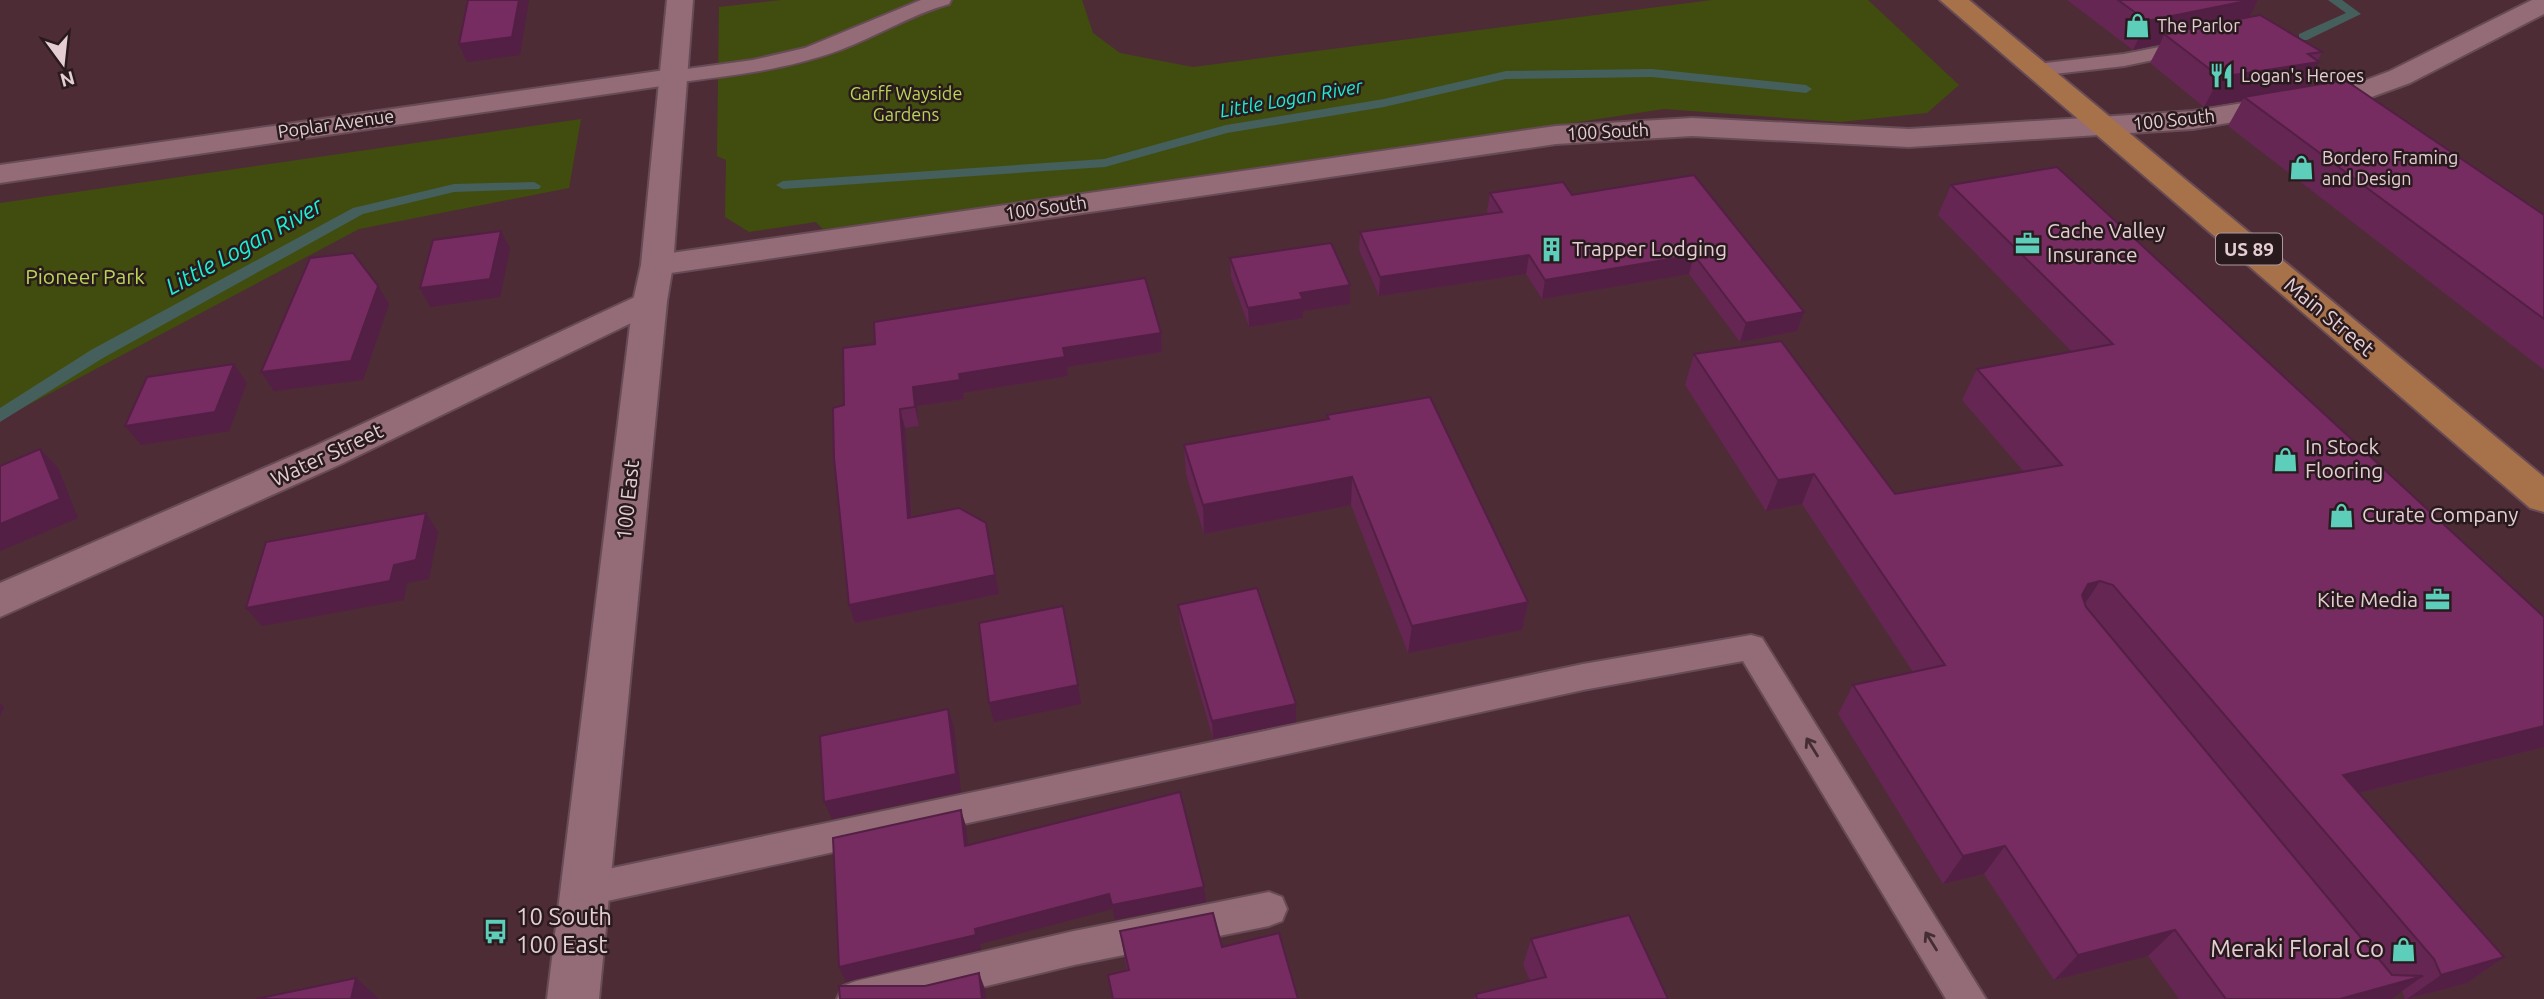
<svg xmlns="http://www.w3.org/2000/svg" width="2544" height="999" font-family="Ubuntu,sans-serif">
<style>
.green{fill:#414d0e}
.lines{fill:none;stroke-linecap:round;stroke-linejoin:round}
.stream{fill:#455f5c;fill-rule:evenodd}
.service-casing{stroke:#674b55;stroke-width:4}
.minor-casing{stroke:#674b55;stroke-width:4}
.secondary-casing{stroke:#674b55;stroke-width:4}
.trunk-casing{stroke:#674b55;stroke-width:4}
.service{fill:#936c77;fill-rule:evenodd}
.minor{fill:#936c77;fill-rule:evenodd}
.secondary{fill:#936c77;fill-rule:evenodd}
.trunk{fill:#a7714a;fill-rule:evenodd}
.wall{fill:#652653}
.shaded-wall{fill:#531f44}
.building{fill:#762c61;stroke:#531f44;stroke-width:2}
.oneway{stroke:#442e34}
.labels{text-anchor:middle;stroke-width:5;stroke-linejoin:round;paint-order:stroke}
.far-poi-label{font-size:18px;fill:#e4ced4;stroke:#291a1e;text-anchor:start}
.far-park-label{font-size:18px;fill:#bad457;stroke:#291a1e}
.far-street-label{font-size:18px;fill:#e4ced4;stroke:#291a1e}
.far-water-label{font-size:19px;font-style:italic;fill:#1bf0d4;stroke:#291a1e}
.shield{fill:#291a1e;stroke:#ac989d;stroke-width:2}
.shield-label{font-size:19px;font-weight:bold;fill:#e4ced4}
.poi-label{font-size:21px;fill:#e4ced4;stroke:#291a1e;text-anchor:start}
.park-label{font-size:21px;fill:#bad457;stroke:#291a1e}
.street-label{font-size:21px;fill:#e4ced4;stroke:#291a1e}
.water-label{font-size:23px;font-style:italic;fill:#1bf0d4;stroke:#291a1e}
.near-poi-label{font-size:24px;fill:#e4ced4;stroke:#291a1e;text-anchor:start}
</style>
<rect width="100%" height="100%" fill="#4d2c36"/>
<g class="green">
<path d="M781,0H1082L1093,33L1120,53L1193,67L1712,0H1868L1959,85L1927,113L1840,122L1664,109L1112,193L823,229L816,222L749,232L725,217L726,160L717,156L719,7Z"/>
<path d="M581,119L569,188L359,229L0,420V203Z"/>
</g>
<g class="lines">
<g class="stream">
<path d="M2328,0H2342L2361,14L2307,40H2299V34L2346,13Z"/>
<path d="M1652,69L1806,85L1812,89L1806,93L1652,77L1506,79L1384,107L1227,133L1105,167L783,189L776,185L783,181L1104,159L1226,125L1384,99L1506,71Z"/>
<path d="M534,182L541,186L539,189L454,192L363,214L103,358L0,422V408L91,350L353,208L454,184Z"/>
</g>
<defs>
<g id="service">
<path d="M921,0H951L949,4C910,15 877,36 840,50C786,70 729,76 672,83L662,77L672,71L753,60L805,48Z"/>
<path d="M2190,41L2197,43L2200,47L2197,51L2124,66L2037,76L2027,70L2037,64L2124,54Z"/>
<path d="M1751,635L1762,638L1986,999H1946L1743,661L1583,690L584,906L572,901L566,890L572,879L584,874L1583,664Z"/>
<path d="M1269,892L1282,897L1287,909L1282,921L1269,926L1074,965L932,999H837L843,986L856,981L1074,931Z"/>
</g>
<g id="minor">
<path d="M2532,0H2544V14L2410,83L2366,99L2193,129L1909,147L1692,136L1556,144L657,275L646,272L641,265L646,258L657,255L1556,126L1692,118L1909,129L2193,111L2350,86L2390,71Z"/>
<path d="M672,69L682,71L686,77L682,83L0,183V165Z"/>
<path d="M650,290L662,294L667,301L662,308L341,464L0,617V583L315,446Z"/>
</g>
<path id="secondary" d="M667,0H693L673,265L667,301L599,999H547L633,301L641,265Z"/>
<path id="trunk" d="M1940,0H1969L2544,477V512L2530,508Z"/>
</defs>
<use href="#service" class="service-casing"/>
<use href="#minor" class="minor-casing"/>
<use href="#secondary" class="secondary-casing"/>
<use href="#trunk" class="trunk-casing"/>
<use href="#service" class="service"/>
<use href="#minor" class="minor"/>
<use href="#secondary" class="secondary"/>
<use href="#trunk" class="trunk"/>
</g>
<g class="wall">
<path d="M2067,0H2258L2249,17L2322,52L2305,86L2544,215V370L2228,126L2242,101L2204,107L2150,63L2160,44L2133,50Z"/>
<path d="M1694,175L1804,312L1797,331L1740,342L1689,274L1542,299L1526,274L1379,296L1359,250L1360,232L1489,214L1487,212L1490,193L1572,195Z"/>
<path d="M1951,185L2544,617V747L2359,793L2504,957L2467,983L2409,999H2405L2402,991L2391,999H2179L2148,956L2054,980L1984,874L1943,884L1838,714L1853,685L1913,672L1802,504L1766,511L1685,385L1694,354L1895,494L2024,472L1962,400L1977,369L2072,352L1938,215Z"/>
<path d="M1230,258L1350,304L1303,311V318L1249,327L1231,277Z"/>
<path d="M1161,333L1162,352L1067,367L1068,376L963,393L964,399L917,406L919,426L905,428L912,517L990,542L999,594L855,623L849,605L844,405Z"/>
<path d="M1327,415L1528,602L1522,630L1408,653L1351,505L1204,534L1186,474L1184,445L1327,420Z"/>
<path d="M1178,605L1296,704V722L1213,739L1180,623Z"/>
<path d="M1213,913L1127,971L1120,931Z"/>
<path d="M1531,939L1668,999H1474L1476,994L1530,981L1523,965Z"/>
</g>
<g class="shaded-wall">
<path d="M519,0H529L520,55L467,62L459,44Z"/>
<path d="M2251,0H2258L2244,27L2164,34L2160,44L2133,50L2147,21Z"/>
<path d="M2319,62L2302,91L2244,97L2242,101L2204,107L2220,77Z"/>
<path d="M501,231L510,249L500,297L430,307L420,288Z"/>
<path d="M1529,255L1526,274L1379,296L1380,277Z"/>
<path d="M1694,255L1689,274L1542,299L1545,280Z"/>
<path d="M1350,285V304L1303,311V318L1249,327L1248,308L1300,293Z"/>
<path d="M378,286L389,304L363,380L274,391L261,372Z"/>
<path d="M1804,312L1797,331L1740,342L1746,323Z"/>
<path d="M1161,333L1162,352L1067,367L1068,376L963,393L964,399L917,406L919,426L915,407L913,387L1063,348Z"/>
<path d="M234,364L247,383L229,431L141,445L125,426Z"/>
<path d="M900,409L905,428L913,537L908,518Z"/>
<path d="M40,449L58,468L78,518L0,551V524Z"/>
<path d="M1814,474L1802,504L1766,511L1778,480Z"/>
<path d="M1352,477L1351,505L1204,534L1203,505Z"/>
<path d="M426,513L438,532L429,579L407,583L404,600L262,626L246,608L394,565Z"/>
<path d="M986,523L999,594L855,623L849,605Z"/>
<path d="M2100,581L2080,611L2067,614L2088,584Z"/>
<path d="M1528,602L1522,630L1408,653L1412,626Z"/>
<path d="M1078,685L1081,704L994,722L989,703Z"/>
<path d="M0,704L4,707L0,716Z"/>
<path d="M1296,704V722L1213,739L1212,721Z"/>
<path d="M948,709L954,727L961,792L832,819L824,802Z"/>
<path d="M2544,726V747L2314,804L2343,775Z"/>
<path d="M961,810L966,826L970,862L965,846Z"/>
<path d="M2005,846L1984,874L1943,884L1963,856Z"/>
<path d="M1204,887L1206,902L1115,920L1112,905Z"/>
<path d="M1109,894L1112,909L980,944L981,950L846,982L839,967L975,929Z"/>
<path d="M2175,930L2148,956L2054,980L2078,955Z"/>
<path d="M2504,957L2467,983L2407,999L2441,975Z"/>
<path d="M979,973L985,989L986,999H982Z"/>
<path d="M2423,976L2391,999H2340Z"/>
<path d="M356,978L379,999H351Z"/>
</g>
<g class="building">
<path d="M468,0H519L512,37L459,44Z"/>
<path d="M2118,0H2251L2147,21Z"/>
<path d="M2260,15L2322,52L2308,54L2319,62L2220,77L2164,34Z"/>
<path d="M2345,80L2544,215V319L2244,97Z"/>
<path d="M2057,167L2544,617V726L2343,775L2504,957L2441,975L2434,959L2113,585L2100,581L2088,584L2082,595L2086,607L2392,975L2423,976L2340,999H2226L2175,930L2078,955L2005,846L1963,856L1853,685L1945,665L1814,474L1778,480L1694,354L1781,341L1895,494L2062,465L1977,369L2113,344L1951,185Z"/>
<path d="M1694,175L1804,312L1746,323L1694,255L1545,280L1529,255L1380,277L1360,232L1502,212L1490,193L1563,182L1572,195Z"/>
<path d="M501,231L490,279L420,288L433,240Z"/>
<path d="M1331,243L1350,285L1300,293L1303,299L1248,308L1230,258Z"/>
<path d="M353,253L378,286L351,361L261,372L310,258Z"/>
<path d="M1145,278L1161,333L1063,348L1065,357L959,374L960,380L913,387L915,407L900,409L908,518L959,508L986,523L995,575L849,605L834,458L833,408L844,405L843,348L875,344L874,322Z"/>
<path d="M234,364L215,412L125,426L147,377Z"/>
<path d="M1430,397L1528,602L1412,626L1352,477L1203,505L1184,445L1329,419L1327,415Z"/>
<path d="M40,449L60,499L0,524V466Z"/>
<path d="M426,513L416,560L394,565L390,581L246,608L266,542Z"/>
<path d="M1257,588L1296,704L1212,721L1178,605Z"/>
<path d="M1063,606L1078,685L989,703L979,623Z"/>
<path d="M948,709L956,774L824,802L820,736Z"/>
<path d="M1180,792L1204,887L1112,905L1109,894L975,929L976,935L839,967L833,838L961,810L965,846Z"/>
<path d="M1213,913L1222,947L1279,933L1298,999H1113L1108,975L1129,970L1120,931Z"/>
<path d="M1629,915L1668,999H1477L1476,994L1546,977L1531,939Z"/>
<path d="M979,973L982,999H840L839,986H925Z"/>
<path d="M356,978L351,999H256Z"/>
</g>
<defs><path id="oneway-shaft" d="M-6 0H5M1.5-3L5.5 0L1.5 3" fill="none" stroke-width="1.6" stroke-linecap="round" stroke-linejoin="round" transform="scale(1.75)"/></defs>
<g class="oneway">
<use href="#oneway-shaft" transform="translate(1812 747) rotate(-122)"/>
<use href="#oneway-shaft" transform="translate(1931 941) rotate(-122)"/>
</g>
<defs>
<symbol id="shop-bare" viewBox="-9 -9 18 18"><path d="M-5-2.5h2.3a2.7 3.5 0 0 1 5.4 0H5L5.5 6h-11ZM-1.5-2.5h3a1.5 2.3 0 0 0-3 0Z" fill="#5cceba" stroke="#291a1e" stroke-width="2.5" paint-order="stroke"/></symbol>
<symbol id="restaurant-bare" viewBox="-9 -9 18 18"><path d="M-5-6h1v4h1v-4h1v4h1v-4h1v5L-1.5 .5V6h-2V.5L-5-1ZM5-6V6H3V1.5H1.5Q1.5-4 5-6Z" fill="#5cceba" stroke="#291a1e" stroke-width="2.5" paint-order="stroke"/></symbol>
<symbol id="office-bare" viewBox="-9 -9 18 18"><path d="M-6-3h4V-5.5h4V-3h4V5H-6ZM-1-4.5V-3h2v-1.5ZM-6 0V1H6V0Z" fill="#5cceba" stroke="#291a1e" stroke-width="2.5" paint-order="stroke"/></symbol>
<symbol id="building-bare" viewBox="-9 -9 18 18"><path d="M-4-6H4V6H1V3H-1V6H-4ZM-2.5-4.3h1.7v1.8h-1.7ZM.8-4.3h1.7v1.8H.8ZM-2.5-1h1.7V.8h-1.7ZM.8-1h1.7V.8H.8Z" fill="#5cceba" stroke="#291a1e" stroke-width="2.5" paint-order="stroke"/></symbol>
<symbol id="bus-bare" viewBox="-9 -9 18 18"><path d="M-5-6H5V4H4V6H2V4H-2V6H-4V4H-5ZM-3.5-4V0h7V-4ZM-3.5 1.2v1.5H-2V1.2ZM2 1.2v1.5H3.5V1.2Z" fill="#5cceba" stroke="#291a1e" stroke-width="2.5" paint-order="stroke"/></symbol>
</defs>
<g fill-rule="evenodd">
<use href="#shop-bare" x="2120" y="8" width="35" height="35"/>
<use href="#restaurant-bare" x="2204" y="58" width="35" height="35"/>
<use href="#shop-bare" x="2284" y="150" width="35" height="35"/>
<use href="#office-bare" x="2010" y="226" width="35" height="35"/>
<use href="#building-bare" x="1534" y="232" width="35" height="35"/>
<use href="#shop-bare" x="2268" y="442" width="35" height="35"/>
<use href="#shop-bare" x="2324" y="498" width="35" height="35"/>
<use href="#office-bare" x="2420" y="582" width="35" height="35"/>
<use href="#bus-bare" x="478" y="914" width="35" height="35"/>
<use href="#shop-bare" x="2386" y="932" width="35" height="35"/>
</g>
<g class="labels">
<g class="far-poi-label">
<text x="2157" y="32">The Parlor</text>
<text x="2241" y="82">Logan's Heroes</text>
<text x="2322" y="164">Bordero Framing<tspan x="2322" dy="21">and Design</tspan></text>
</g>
<g class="far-park-label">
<text x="906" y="100">Garff Wayside<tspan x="906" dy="21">Gardens</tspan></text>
</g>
<g class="far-street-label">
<text transform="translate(2174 120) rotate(-6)" y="6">100 South</text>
<text transform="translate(336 124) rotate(-8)" y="6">Poplar Avenue</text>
<text transform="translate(1608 132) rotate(-3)" y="6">100 South</text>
<text transform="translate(1046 208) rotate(-8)" y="6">100 South</text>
</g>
<g class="far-water-label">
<text transform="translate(1291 98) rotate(-10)" y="7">Little Logan River</text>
</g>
<rect class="shield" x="2216" y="233.5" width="66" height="31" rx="5"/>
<g class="shield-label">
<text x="2249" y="256">US 89</text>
</g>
<g class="poi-label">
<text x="2047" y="238">Cache Valley<tspan x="2047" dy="24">Insurance</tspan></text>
<text x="1572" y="256">Trapper Lodging</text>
<text x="2305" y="454">In Stock<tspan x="2305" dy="24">Flooring</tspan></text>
<text x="2362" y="522">Curate Company</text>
<text x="2418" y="607" text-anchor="end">Kite Media</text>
</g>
<g class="park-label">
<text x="85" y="284">Pioneer Park</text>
</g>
<g class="street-label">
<text transform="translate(2329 317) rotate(40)" y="7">Main Street</text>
<text transform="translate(327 455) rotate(-25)" y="7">Water Street</text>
<text transform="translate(628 500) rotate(-84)" y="7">100 East</text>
</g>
<g class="water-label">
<text transform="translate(244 246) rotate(-29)" y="8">Little Logan River</text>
</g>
<g class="near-poi-label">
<text x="516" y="925">10 South<tspan x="516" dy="28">100 East</tspan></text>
<text x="2384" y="957" text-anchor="end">Meraki Floral Co</text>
</g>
</g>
<g transform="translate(63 63) rotate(165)" stroke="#291a1e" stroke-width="5" paint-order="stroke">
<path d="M0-5L12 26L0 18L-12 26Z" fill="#e4ced4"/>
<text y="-10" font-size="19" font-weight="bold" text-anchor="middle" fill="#e4ced4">N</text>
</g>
</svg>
